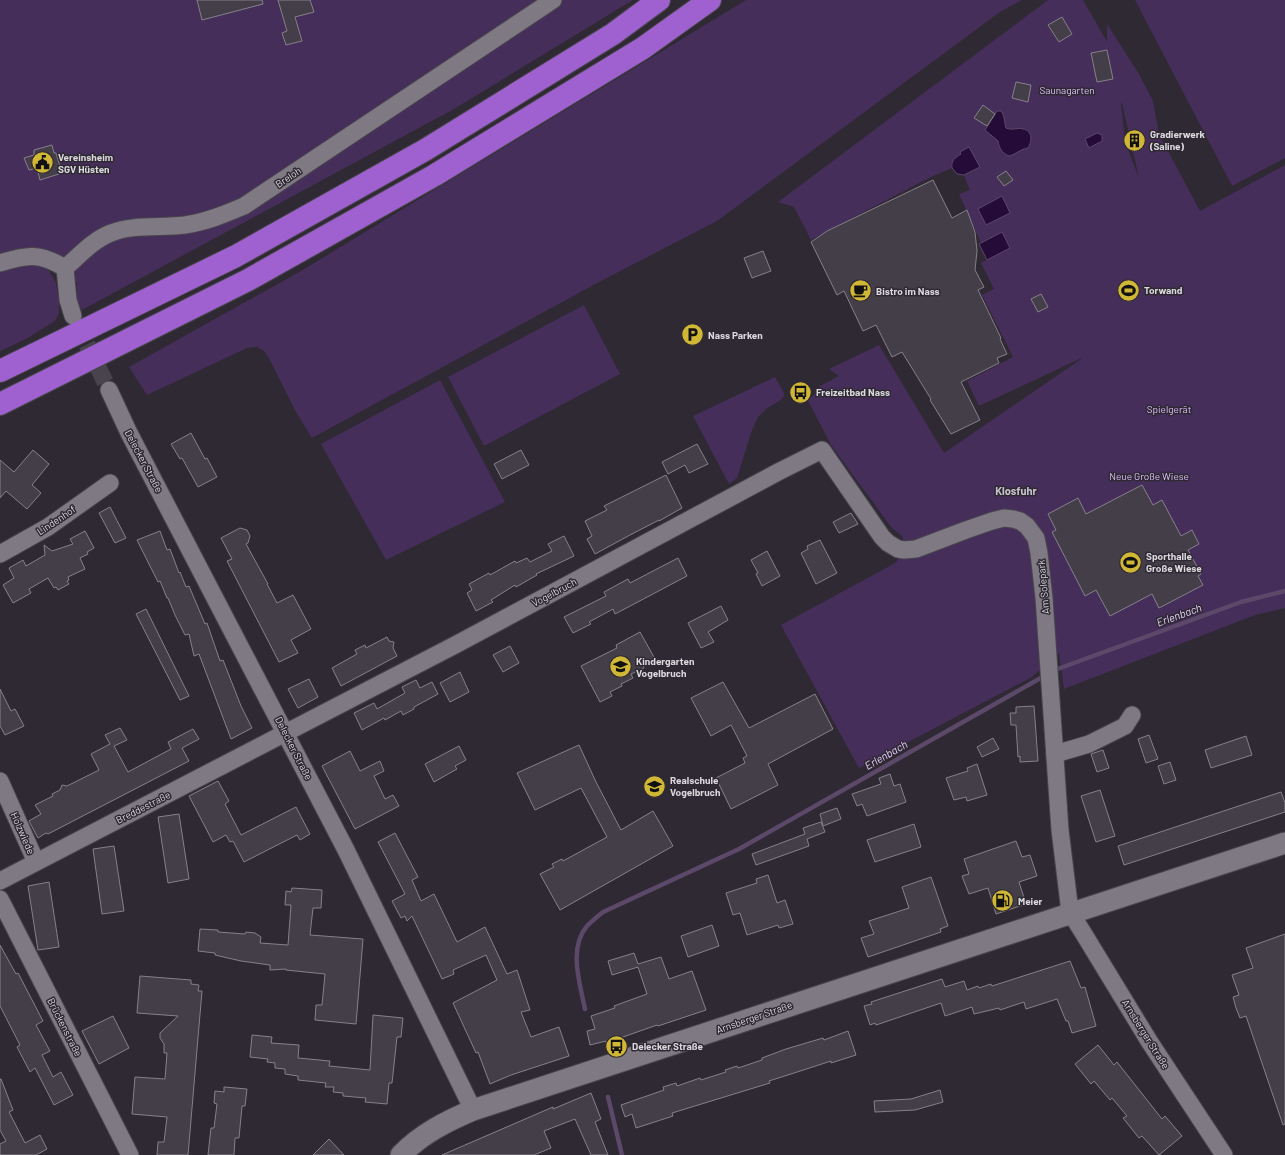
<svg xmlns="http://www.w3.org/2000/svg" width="1285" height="1155" font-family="Barlow,sans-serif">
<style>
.green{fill:#462e5b;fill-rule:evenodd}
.water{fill:#250b37;stroke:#5c4869}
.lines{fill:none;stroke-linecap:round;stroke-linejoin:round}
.stream{stroke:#5c4869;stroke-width:4.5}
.building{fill:#433e48;stroke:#86808c}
.minor-tunnel{stroke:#48434c;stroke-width:17;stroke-dasharray:17 8;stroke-linecap:butt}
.minor-casing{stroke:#49454d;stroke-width:19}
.tertiary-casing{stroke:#49454d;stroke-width:23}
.motorway-casing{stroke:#49454d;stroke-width:24}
.minor{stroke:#7f7984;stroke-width:17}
.tertiary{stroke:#7f7984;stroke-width:21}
.motorway{stroke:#9f61d0;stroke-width:22}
.labels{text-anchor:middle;stroke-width:3;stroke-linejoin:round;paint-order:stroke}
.park-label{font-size:10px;fill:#debefc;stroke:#2e2932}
.poi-label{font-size:10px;font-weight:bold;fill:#dbd8de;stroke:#2e2932;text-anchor:start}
.street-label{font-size:10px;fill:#dbd8de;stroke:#2e2932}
.neighbourhood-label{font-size:11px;font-weight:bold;fill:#c8c2ce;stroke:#2e2932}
.water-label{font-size:11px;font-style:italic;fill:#e3ccfb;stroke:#2e2932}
</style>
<rect width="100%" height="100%" fill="#2e2932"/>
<g class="green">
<path d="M0,0H633L454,109L82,310L77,303V283L56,254L32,251L0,257Z"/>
<path d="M746,0H1022L1000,12L717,221L599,282L312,438L296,412L270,360L264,351L257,347L247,348L147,395L129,367L301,271Z"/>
<path d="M1048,0H1083L1107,42V24L1139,74L1153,101L1159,134L1200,211L1285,165V608L1255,615L1064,689L1059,653L1032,677L859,768L781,625L897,562L903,537L891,527L831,445L803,391L812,397L820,386L839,376L829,369L879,345L944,453L1084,357L979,406L967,381L1013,357L982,295L994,289L981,263L1010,248L1002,232L981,243L959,194L970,190L964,175L980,167L960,152L961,154L951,164L952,168L931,177L827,231L811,240L794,207L778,202ZM1121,103H1122L1139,178L1125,142Z"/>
<path d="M1135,0H1285V158L1232,186Z"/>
<path d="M29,261L47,267L56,283L59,301V313L55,321L26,339L0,351V269Z"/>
<path d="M584,305L620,374L484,446L448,377Z"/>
<path d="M775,377L784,393V396L781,400L767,408L758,417L752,430L737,478L729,484L693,416Z"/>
<path d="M440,380L505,502L386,560L321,444Z"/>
</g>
<g class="water">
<path d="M997,111H1001C1005,116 1004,122 1006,128C1014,131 1017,127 1023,129C1033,131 1032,141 1028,148C1018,150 1017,154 1009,156C1002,153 999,148 998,141L985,130Z"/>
<path d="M1097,133L1102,135V141L1089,148L1085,139Z"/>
<path d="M969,147L980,167L964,175L957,174L952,168C951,160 955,158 961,154L960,152Z"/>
<path d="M1002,196L1010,213L986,225L978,209Z"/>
<path d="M1002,232L1010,248L987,260L979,244Z"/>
</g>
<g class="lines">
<g class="stream">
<path d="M1052,671L1241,602L1285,591"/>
<path d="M585,1009C580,984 568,948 587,926C592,921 598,916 603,912L739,849L1046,675"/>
<path d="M608,1097L622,1155"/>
</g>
</g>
<g class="building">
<path d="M197,0H262L263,4L202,20Z"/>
<path d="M278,0H310L314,12L295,17L302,41L286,45L282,33L287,31Z"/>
<path d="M1062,17L1072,34L1059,42L1048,25Z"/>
<path d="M1107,50L1113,79L1097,82L1091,53Z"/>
<path d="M1016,82L1031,85L1028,102L1012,98Z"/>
<path d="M983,105L995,114L987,126L974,118Z"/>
<path d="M52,145L54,153H56L62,173L40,180L37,168L29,170L24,158L34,155V150Z"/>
<path d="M1006,171L1013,180L1004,186L997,177Z"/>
<path d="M933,180L952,218L967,210L975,232L977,251L975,270L984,287L978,290L1001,338L1000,339L1007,354L997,358L999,363L961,382L980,420L951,434L930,400L931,399L902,352L892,357L876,325L863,331L844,291L837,295L811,242L827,231Z"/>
<path d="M763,251L771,271L752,278L744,258Z"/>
<path d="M1041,294L1048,307L1038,312L1031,299Z"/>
<path d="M191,433L205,459L207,458L217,477L198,487L182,458L180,459L171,444Z"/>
<path d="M697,444L708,464L689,473L685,465L668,474L662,462Z"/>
<path d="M33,450L49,464L32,485L41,493L27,509L6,491L0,498V460L14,472Z"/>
<path d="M521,450L529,465L502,479L494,464Z"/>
<path d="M666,475L682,508L659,521V520L630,535L595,554L587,539L592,536L585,521L607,510L604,506Z"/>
<path d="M1142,485L1153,505L1162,500L1181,536L1192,530L1199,544L1188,550L1201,574L1198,576L1203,585L1159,608L1152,594L1110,616L1096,590L1085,596L1052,532L1056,530L1048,514L1078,498L1086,514Z"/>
<path d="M110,507L126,538L115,543L99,513Z"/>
<path d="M851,513L858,524L839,533L833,522Z"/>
<path d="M240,528L247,530L250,536L248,543L246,544L268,584H267L277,603L293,595L311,629L291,640L298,653L279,662L227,561L232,559L221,538Z"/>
<path d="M85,531L94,548L87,552L88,554L80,558L85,569L68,577L69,580L67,581L69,584L58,590L56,587L54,588L48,578L29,589L31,593L13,603L3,585L14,578L9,568L23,560L26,566L45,555L44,545L52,551L73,544L70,539Z"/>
<path d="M160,531L167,550L170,549L179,573L180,572L186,587L189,586L205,624L207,623L220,661L223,660L241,706L252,728L231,739L199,654L194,656L189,634L185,635L175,615L168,598H167L160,581L158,582L137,540Z"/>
<path d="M564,536L574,556L536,574L537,575L516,587L515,585L491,600L493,602L476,611L467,593L472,590L469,584L489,573L490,575L515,561L516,563L527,558L530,562L552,551L548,544Z"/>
<path d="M820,540L837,573L816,584L801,553L808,549L807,546Z"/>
<path d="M767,551L780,576L762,586L756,574L758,573L751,560Z"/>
<path d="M678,558L687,576L615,614L613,609L589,622L591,624L573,633L564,617L606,596L604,592L628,579L630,583Z"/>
<path d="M721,606L728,620L708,632L714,642L701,648L688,623Z"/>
<path d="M146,609L189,696L180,700L136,614Z"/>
<path d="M640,632L655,659L643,665L644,668L631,674L633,678L621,684L622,686L610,692L612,696L600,702L581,666L617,648L616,645Z"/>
<path d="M387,637L389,641L394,642L393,648L397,656L341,686L332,668L357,654L355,650L365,645L366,648Z"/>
<path d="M510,646L519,663L503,672L493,655Z"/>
<path d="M460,672L469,692L450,702L440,683Z"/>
<path d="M309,679L318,697L298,708L288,689Z"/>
<path d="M416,680L420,688L432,682L438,694L414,707V709L403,715L401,711L385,720L384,718L362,730L354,713L374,703L377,709L405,693L402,687Z"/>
<path d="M723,682L749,728L815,694L833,729L768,764L778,785L731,809L716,778L745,763L743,758L747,756L731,725L711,736L691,698Z"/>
<path d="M0,689L11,711L15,709L24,726L5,735L0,726Z"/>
<path d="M1034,706L1038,761L1020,762V756L1018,757L1016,725H1011L1010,713H1016V707Z"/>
<path d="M120,728L127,740L114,746L128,772L171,749L168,742L193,729L199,739L182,748L189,761L48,834L46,833L38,838L29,821L41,814L35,805L53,796L52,794L60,790L62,785L67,786L99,770L91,754L110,744L105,735Z"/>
<path d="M1149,735L1158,759L1146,763L1138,739Z"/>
<path d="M1246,736L1252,755L1211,768L1205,750Z"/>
<path d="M993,738L999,749L982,757L977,747Z"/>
<path d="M579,745L596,782L621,830L653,811L673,846L560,910L540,874L554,867L552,864L562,859L563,861L607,837L581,788L535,810L517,773Z"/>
<path d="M459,746L466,760L455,766L457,769L434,782L425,764Z"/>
<path d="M1103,750L1109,768L1097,772L1091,754Z"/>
<path d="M350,751L360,771L380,761L384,771L374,776L385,799L393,795L399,806L355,829L322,766Z"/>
<path d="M1170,762L1176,780L1164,784L1158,766Z"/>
<path d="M977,764L987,795L967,801L966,797L954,800L946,778L968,771L967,768Z"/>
<path d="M890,774L894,786L900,784L906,802L867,816L862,804L857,806L852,794L881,784L879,778Z"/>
<path d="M218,781L229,801L225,804L241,835L296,807L310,834L300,840L297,835L244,862L233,841L230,842L226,835L213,842L189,796Z"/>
<path d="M1100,790L1115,836L1096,842L1081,796Z"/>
<path d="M1281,792L1285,803V812L1124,865L1118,846Z"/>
<path d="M837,808L841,819L823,826L820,814Z"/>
<path d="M179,814L189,879L168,883L158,817Z"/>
<path d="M821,822L825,832L807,839L809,846L756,865L752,854L805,834L803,828Z"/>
<path d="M914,824L921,847L875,862L867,840Z"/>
<path d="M395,833L418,877L412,880L421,901L434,894L457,942L485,927L507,974L517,970L530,1010L521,1012L531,1037L559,1027L569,1056L511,1075L490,1084L478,1052L476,1053L453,1003L497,980L486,955L453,970L454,974L442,979L412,916L407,921L405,916L401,918L392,901L405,894L378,842Z"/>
<path d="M1016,841L1022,857L1030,855L1037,876L1019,882L1026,904L996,914L988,888L969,894L962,876L969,874L964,859Z"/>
<path d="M114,846L124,911L102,914L93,849Z"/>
<path d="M768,875L777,903L785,900L793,924L779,928L778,925L747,935L740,913L733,915L726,893L757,883L756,879Z"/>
<path d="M931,877L948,926L940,929L941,932L868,957L861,938L874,934L869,921L909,908L902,887Z"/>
<path d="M49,882L59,947L38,950L28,886Z"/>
<path d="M292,888L322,890L321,908H313L310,935L363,939L356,1024L315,1020L316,1005H322L325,974L286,970V969L270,970V965L241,961L215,955V953L198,951L200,929L218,930V932L245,934L246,932L255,933L261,937L260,943L288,945L291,905H285L286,891L291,892Z"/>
<path d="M712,925L719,946L688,957L681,936Z"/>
<path d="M1285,934V1124L1283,1125L1246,1016L1240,1018L1236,1008L1233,997L1239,995L1232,975L1253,968L1246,948Z"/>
<path d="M0,945L16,974L18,973L43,1021L36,1025L50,1051L42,1055L53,1077L61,1072L73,1095L54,1105L35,1068L30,1072L17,1047L20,1045L0,1006Z"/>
<path d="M634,953L638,964L661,957L669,979L692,971L706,1010L658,1026L657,1025L606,1043V1041L590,1045L587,1031L595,1029L591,1016L615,1008L614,1006L647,994L638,967L612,975L608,961Z"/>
<path d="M1070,961L1081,988L1085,987L1096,1026L1072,1033L1068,1021H1066L1057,999L1026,1009L1024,1002L1000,1010L999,1008L974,1014L972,1007L945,1016L941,1003L876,1025L875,1023L870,1025L864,1006L872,1004L871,1002L942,979L945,987L964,981L967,990L978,986L979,988L991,984L992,986Z"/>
<path d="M140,976L191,980V984L199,985L198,991H202L188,1155H157L158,1142H164L167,1117L132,1114L135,1077L165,1079L167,1053H164V1044L160,1038V1033L178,1016L137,1013Z"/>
<path d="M373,1015L403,1018L401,1037H397L392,1083H389L387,1104L365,1102L366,1098L343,1096V1093L333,1092L334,1087H325L326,1083L298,1080V1076L285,1074V1069L275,1068V1063L267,1062L268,1059L250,1057L252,1035L272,1037L271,1043L299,1045L298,1058L330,1061L329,1066L370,1070Z"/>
<path d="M113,1016L129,1048L99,1064L82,1031Z"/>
<path d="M848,1031L856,1055L831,1063V1061L794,1073L769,1081L770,1083L672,1113L673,1116L636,1128L632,1114L625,1117L621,1105L664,1090L663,1087L676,1083L677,1086L700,1078L701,1080L726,1072L725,1070L737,1066L738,1068L762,1060V1058L786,1049L823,1038L824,1040Z"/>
<path d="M1098,1045L1114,1065L1117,1062L1162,1119L1165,1116L1182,1136L1159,1155L1142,1136L1139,1138L1123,1118L1127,1116L1112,1098L1110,1100L1094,1081L1091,1084L1075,1064Z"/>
<path d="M0,1079H1L13,1110L9,1112L25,1143L40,1135L47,1149L36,1155H0V1144L6,1141L0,1130Z"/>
<path d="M224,1087L247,1089L245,1106H242L239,1138H235L234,1155H208L211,1128H214L217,1104L214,1103L215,1091L224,1092Z"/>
<path d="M940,1090L943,1102L915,1110L875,1112L874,1101L911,1099Z"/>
<path d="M591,1093L601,1119L595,1122L608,1155H591L575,1119L544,1131L551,1148L534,1155H442L553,1107V1109Z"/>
<path d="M329,1139L344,1155H313Z"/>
</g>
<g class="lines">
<path class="minor-tunnel" d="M76,322L109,390"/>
<defs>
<g id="minor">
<path d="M0,263C28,254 40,253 65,268"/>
<path d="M65,268C80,255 93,240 111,233C134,224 161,228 185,225C206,222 225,214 244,206L553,0"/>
<path d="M65,268L68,300L73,316"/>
<path d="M109,390L129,433L346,850L473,1110"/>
<path d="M0,554L48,527L110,483"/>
<path d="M1055,754L1089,744L1125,726L1132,715"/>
<path d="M0,781L36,862"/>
<path d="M0,881L457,644L780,471L822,450L882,537L888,543L898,549L904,550L916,549L966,530L992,521L1004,518L1013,519L1020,521L1027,526L1036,538L1039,553L1044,598L1060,830L1070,912L1082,931L1149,1041L1224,1155"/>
<path d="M0,899L130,1155"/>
</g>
<path id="tertiary" d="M401,1155C421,1134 447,1121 473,1110C744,1021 1014,930 1285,843"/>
<g id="motorway">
<path d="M0,371L236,256L425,150L613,34L659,0"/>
<path d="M0,404L248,280L435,175L643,48L710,0"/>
</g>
</defs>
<use href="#minor" class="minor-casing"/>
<use href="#tertiary" class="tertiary-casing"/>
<use href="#motorway" class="motorway-casing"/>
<use href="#minor" class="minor"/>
<use href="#tertiary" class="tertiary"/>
<use href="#motorway" class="motorway"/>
</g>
<defs>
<symbol id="building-disc" viewBox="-11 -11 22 22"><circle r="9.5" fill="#d0b736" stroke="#2e2932"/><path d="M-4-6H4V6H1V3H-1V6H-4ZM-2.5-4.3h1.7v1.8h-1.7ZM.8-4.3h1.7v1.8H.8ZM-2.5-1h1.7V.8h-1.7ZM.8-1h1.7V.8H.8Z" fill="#111"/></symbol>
<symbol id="civic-disc" viewBox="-11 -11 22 22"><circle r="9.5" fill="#d0b736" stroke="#2e2932"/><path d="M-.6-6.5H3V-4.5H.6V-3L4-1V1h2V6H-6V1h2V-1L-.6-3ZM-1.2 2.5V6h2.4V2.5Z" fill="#111"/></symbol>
<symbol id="stadium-disc" viewBox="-11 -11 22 22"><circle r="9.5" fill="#d0b736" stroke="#2e2932"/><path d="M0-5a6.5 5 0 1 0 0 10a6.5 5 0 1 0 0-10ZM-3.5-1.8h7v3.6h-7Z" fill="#111"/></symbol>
<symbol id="cafe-disc" viewBox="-11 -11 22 22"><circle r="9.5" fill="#d0b736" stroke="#2e2932"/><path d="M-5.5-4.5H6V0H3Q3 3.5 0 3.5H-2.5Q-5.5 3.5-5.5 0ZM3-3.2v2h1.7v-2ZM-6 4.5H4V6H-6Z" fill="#111"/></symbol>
<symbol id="parking-disc" viewBox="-11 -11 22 22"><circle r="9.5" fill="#d0b736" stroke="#2e2932"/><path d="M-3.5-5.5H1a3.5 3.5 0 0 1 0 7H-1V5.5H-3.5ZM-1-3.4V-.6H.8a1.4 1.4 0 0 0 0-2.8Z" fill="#111"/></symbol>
<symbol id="bus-disc" viewBox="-11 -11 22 22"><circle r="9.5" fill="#d0b736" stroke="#2e2932"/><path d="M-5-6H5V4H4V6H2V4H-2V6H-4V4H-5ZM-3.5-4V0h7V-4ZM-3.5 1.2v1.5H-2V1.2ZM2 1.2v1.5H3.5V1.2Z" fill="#111"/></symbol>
<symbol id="school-disc" viewBox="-11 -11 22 22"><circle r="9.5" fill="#d0b736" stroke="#2e2932"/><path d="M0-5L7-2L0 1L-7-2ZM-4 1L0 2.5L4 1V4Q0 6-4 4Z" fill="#111"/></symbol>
<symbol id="fuel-disc" viewBox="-11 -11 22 22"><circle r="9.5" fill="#d0b736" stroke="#2e2932"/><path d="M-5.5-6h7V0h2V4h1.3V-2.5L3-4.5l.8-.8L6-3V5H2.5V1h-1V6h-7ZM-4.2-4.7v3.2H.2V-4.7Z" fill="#111"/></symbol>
</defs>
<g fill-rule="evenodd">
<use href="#building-disc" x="1122" y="128" width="25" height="25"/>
<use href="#civic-disc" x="30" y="150" width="25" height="25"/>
<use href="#stadium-disc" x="1116" y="278" width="25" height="25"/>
<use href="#cafe-disc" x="848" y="278" width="25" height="25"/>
<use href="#parking-disc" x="680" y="322" width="25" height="25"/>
<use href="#bus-disc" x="788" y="380" width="25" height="25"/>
<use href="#stadium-disc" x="1118" y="550" width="25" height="25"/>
<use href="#school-disc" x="608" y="654" width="25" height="25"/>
<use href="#school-disc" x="642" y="774" width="25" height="25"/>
<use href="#fuel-disc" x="990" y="888" width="25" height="25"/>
<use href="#bus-disc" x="604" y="1034" width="25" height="25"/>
</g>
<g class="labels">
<g class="park-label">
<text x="1067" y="94">Saunagarten</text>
<text x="1169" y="413">Spielgerät</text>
<text x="1149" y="480">Neue Große Wiese</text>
</g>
<g class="poi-label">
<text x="1150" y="138">Gradierwerk<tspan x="1150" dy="12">(Saline)</tspan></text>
<text x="58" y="161">Vereinsheim<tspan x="58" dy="12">SGV Hüsten</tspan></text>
<text x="1144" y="294">Torwand</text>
<text x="876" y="295">Bistro im Nass</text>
<text x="708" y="339">Nass Parken</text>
<text x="816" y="396">Freizeitbad Nass</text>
<text x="1146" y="560">Sporthalle<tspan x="1146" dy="12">Große Wiese</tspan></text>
<text x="636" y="665">Kindergarten<tspan x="636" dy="12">Vogelbruch</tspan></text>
<text x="670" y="784">Realschule<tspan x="670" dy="12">Vogelbruch</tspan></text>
<text x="1018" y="905">Meier</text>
<text x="632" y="1050">Delecker Straße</text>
</g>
<g class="street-label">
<text transform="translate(288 177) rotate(-34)" y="4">Breloh</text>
<text transform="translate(144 461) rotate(62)" y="4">Delecker Straße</text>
<text transform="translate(56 520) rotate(-34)" y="4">Lindenhof</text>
<text transform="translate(1043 587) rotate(-95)" y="4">Am Solepark</text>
<text transform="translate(554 592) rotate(-28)" y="4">Vogelbruch</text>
<text transform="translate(294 748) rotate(63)" y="4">Delecker Straße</text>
<text transform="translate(143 807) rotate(-27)" y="4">Breddestraße</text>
<text transform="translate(23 833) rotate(66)" y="4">Holzwiede</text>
<text transform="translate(754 1017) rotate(-19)" y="4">Arnsberger Straße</text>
<text transform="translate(65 1027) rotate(63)" y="4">Brückenstraße</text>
<text transform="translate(1146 1034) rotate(58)" y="4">Arnsberger Straße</text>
</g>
<g class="neighbourhood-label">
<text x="1016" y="495">Klosfuhr</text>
</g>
<g class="water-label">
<text transform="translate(1179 615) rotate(-20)" y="4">Erlenbach</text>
<text transform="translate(886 755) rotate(-30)" y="4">Erlenbach</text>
</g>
</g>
</svg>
